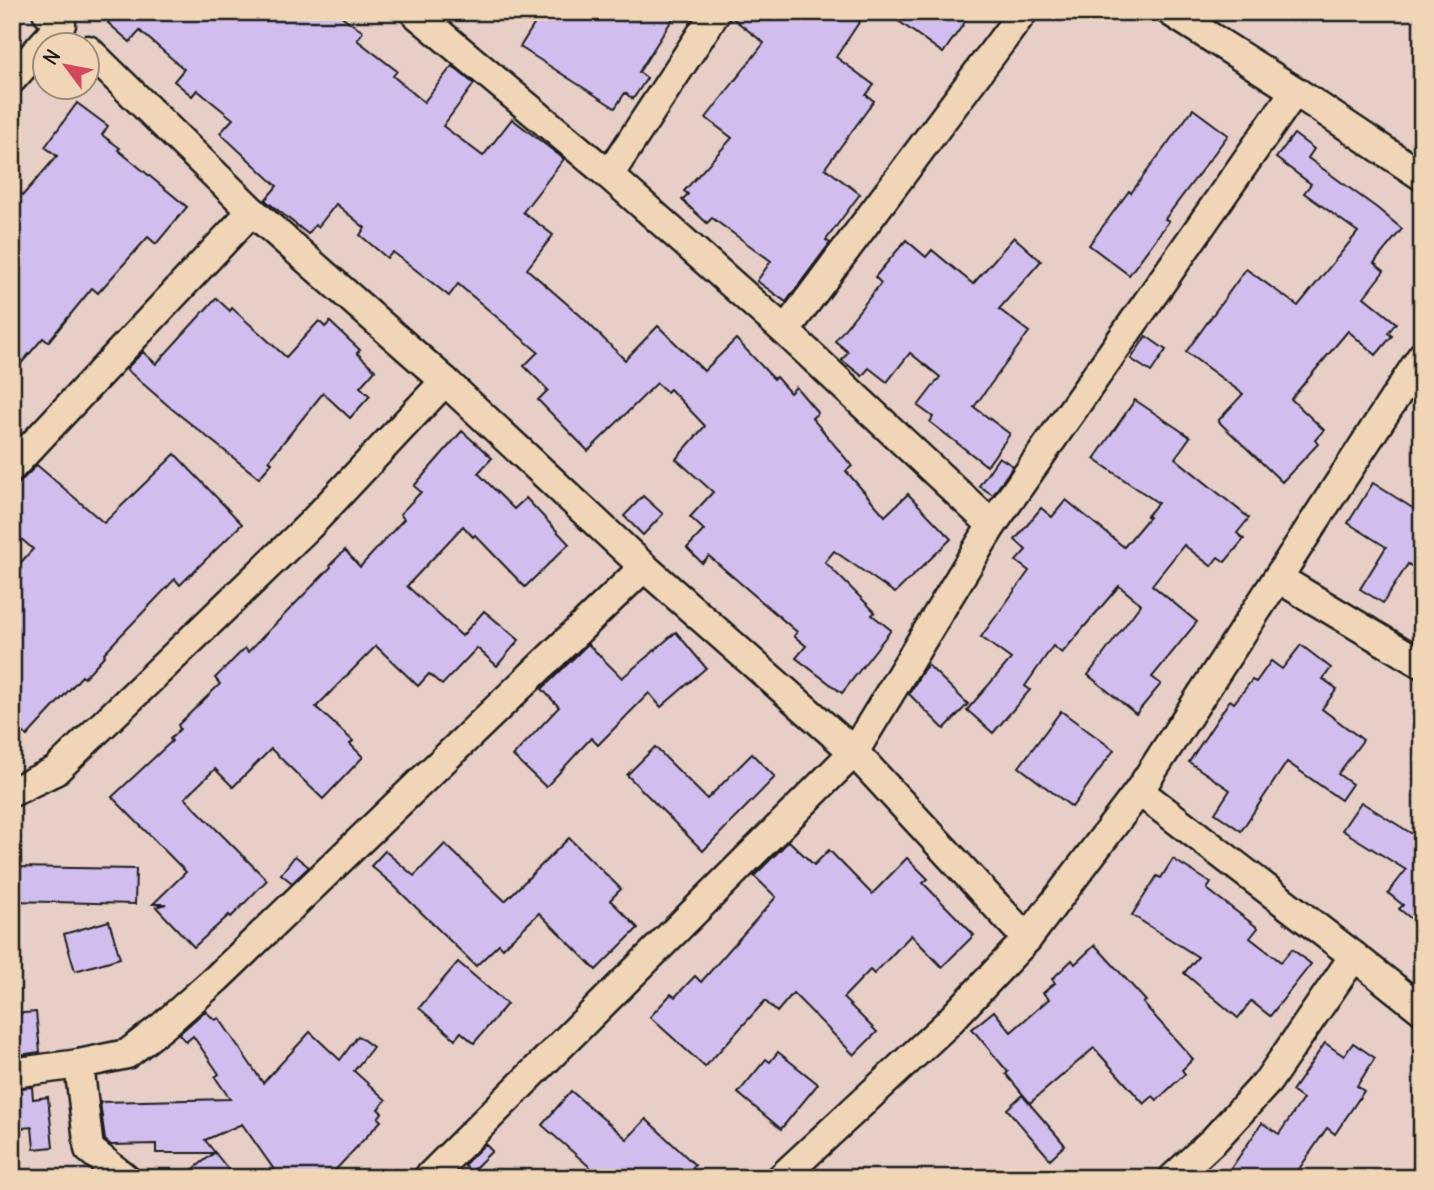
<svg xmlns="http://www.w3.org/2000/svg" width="1434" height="1190" font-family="Delius,sans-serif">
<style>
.building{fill:#d1beef;stroke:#1c1c1c;stroke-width:2}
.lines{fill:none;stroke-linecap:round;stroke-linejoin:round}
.street-casing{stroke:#1c1c1c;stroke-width:33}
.street{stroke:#f0d6b7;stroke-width:28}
</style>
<rect width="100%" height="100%" fill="#e7cfc8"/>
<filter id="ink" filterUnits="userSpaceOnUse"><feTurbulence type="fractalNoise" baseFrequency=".0143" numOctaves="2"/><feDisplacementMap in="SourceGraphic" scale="14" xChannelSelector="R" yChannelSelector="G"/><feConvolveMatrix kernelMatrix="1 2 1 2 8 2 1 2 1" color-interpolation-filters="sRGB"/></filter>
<g filter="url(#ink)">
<g class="building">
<path d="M117,12H336L363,32L357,40L397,71L393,76L424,102L452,66L474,84L443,126L483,156L512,119L564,159L523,212L553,235L527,269L581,316L625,360L658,326L704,371L736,339L774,379L776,377L790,393L796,387L818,413L812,418L852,466L846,471L885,516L908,494L951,539L895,593L834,551L825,562L875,612L872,615L891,630L842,693L796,658L806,646L794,636L797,632L709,556L702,563L687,548L704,530L690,517L713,492L676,459L705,426L670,389L667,392L657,383L588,451L538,400L548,390L524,366L538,352L458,284L449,296L393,252L387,258L360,235L365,228L336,204L318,227L315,225L308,234L265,200L277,186L220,133L233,119L197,90L192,96L174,81L184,69L140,31L130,42L108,23Z"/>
<path d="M542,12H677L639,72L647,78L633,99L625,93L615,108L520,47Z"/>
<path d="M733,12H866L836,57L874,85L866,95L874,101L825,168L860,194L826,240L830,243L786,302L757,281L771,261L712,218L707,223L682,200L688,194L684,191L732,138L706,118L764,43L731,17Z"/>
<path d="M886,12H972L943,53Z"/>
<path d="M77,103L108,126L102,135L120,148L118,150L187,207L156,244L148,237L98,293L92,288L48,342L43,338L12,374V186L23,195L57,156L45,147Z"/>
<path d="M1193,109L1228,135L1165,219L1169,221L1129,275L1089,245L1129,191L1131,193Z"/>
<path d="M1294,134L1314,149L1308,158L1377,208L1402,229L1374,263L1384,271L1364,297L1396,323L1388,333L1392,336L1376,355L1348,331L1291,399L1324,430L1315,440L1318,444L1282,482L1218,421L1243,394L1186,352L1246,269L1298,306L1358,232L1304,193L1311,184L1276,158Z"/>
<path d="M1014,237L1041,261L999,309L1029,332L974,407L1010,434L987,466L930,422L933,417L918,406L940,377L910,353L887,382L869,368L862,376L842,360L848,352L835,341L881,283L875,277L906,240L926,257L932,250L973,284Z"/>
<path d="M216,298L230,311L232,308L286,357L319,321L325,327L330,322L360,350L357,353L375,370L360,387L370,396L350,418L323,393L269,460L272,463L259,478L172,409L126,369L143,352L156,364Z"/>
<path d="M1146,336L1166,350L1151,372L1131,359Z"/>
<path d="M1135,400L1190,437L1175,458L1249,518L1237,533L1244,539L1225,562L1218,557L1211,566L1184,545L1152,585L1197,622L1152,677L1161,684L1136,714L1088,675L1141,604L1119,586L1062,653L1053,646L1025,686L1030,690L993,733L967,710L1011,659L981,637L1029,571L1016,561L1026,550L1015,540L1041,508L1052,517L1066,500L1124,547L1149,517L1147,516L1158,503L1094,459Z"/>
<path d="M462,431L492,458L478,473L514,509L526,498L569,544L525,587L475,535L473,537L463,526L407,586L462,636L484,611L519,640L497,666L477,648L442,685L429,674L418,686L376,646L316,707L353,741L350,744L363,757L323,799L271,749L233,787L215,769L185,798L267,880L231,917L229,915L194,947L156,907L166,904H153L186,872L112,797L172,741L170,739L180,729L178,725L220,684L215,678L245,648L248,652L331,567L330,565L345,550L360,567L404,519L400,514L421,492L414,486Z"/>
<path d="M175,454L242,524L180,585L175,579L104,653L105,655L84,678L82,676L27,736L12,722V572L33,549L12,531V490L37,465L104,523Z"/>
<path d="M999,457L1013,466L993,495L979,486Z"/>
<path d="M1373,483L1422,514V573L1408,564L1383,603L1360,589L1386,547L1348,523Z"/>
<path d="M643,496L663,514L643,535L624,516Z"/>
<path d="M676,632L706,668L661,707L649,693L598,745L591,738L546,787L513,756L559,707L542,689L588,644L622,678Z"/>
<path d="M1301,645L1331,668L1323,679L1337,689L1322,709L1363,740L1338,774L1352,784L1341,800L1287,762L1241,831L1215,813L1230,790L1189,762L1230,700L1234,703L1252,680L1256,682L1271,661L1282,669Z"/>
<path d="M928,665L968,704L944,729L909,694L924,669Z"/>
<path d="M1061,711L1114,750L1072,807L1019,767Z"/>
<path d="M655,747L707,799L752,754L775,777L703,851L627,775Z"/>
<path d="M1361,802L1422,840V927L1399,909L1403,905L1388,893L1406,870L1342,830Z"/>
<path d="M569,838L621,889L610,900L638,928L596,970L539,913L503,948L499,944L476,966L391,883L371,866L385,851L414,876L445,844L505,901Z"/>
<path d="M789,841L814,865L829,850L872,894L907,858L928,879L923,883L974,935L942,967L911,935L874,974L870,970L843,998L877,1032L854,1055L793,993L777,1012L765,1001L705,1067L650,1017L671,994L675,997L695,976L701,982L776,897L754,876Z"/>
<path d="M295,856L309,867L292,883L281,874Z"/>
<path d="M1173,859L1211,883L1207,889L1258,928L1250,938L1281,962L1292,949L1311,964L1270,1016L1251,1001L1238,1018L1184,973L1198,957L1132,915L1157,876L1161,878Z"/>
<path d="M12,867L136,869L135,904L12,901Z"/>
<path d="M109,921L120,958L75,971L64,934Z"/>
<path d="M1095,945L1146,1001L1143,1003L1193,1059L1182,1070L1185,1074L1157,1100L1153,1096L1144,1104L1094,1048L1030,1103L1006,1074L1008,1072L972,1029L994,1011L1011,1032L1049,999L1043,993L1055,983L1052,979L1072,960L1075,964Z"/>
<path d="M458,962L507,1004L474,1043L461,1032L455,1039L419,1008Z"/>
<path d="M205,1011L215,1020L219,1018L263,1083L310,1032L340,1060L358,1036L373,1047L354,1071L386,1100L378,1109L382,1113L378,1118L381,1121L328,1178H280L242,1124L205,1140L235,1178H182L214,1153H156V1144L111,1145L105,1140L100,1102L230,1099L215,1077L219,1074L193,1036L186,1042L179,1034Z"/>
<path d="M36,1012L40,1052L12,1056V1014Z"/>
<path d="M1325,1043L1344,1056L1353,1043L1375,1058L1357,1086L1364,1091L1335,1134L1327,1128L1293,1178H1241L1230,1170L1262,1123L1279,1134L1303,1099L1292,1091Z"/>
<path d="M778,1052L818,1084L781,1129L738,1093L766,1059L770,1062Z"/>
<path d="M32,1087L33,1099L48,1097L53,1147L34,1149L32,1127L12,1129V1089Z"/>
<path d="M571,1091L627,1139L646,1119L695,1165L683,1178H582L591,1168L542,1125Z"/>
<path d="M1022,1095L1065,1145L1050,1159L1007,1109Z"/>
<path d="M485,1144L492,1151L471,1172L464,1165Z"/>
</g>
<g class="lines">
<defs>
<g id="street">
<path d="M414,12L609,175L785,331L992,525"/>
<path d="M1171,12L1295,91L1422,176"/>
<path d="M88,50L252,211L445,381L644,567L854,752L1027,939"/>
<path d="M12,79L61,24L47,12"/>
<path d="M609,175L716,12"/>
<path d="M785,331L1023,12"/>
<path d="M12,467L252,211"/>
<path d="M1278,578L1422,664"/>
<path d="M1139,791L1354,956L1422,1010"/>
<path d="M12,792L55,771L311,524L445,381"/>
<path d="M79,1064L89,1149L125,1178"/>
<path d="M12,1073L79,1064L127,1054L163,1026L217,978L644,567"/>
<path d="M428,1178L854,752L992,525L1295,91"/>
<path d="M781,1178L946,1025L1027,939L1139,791L1422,356"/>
<path d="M1173,1178L1215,1139L1268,1081L1354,956"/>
</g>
</defs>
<use href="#street" class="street-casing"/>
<use href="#street" class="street"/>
</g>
</g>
<rect width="1434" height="1190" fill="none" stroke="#f0d6b7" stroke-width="42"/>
<rect x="21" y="21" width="1392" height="1148" fill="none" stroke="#1c1c1c" stroke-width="2.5" filter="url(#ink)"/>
<g transform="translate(66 66) rotate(302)"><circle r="33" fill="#f0d6b7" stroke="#9b8c79" stroke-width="2"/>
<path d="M0-5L12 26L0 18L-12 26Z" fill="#d1495b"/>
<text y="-10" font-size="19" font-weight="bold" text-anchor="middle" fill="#1c1c1c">N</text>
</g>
</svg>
